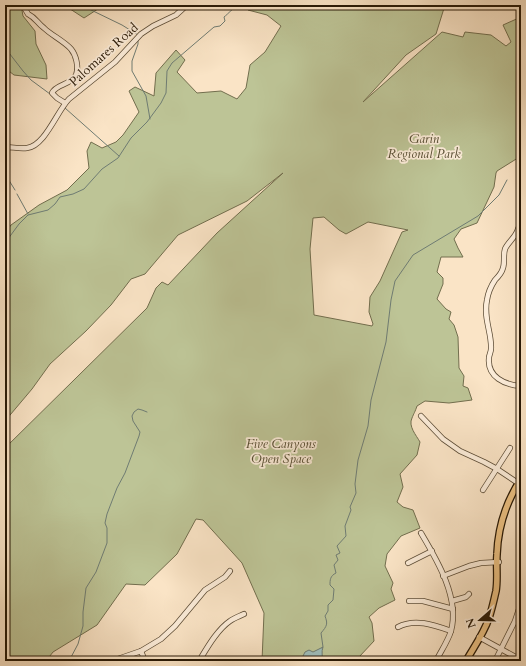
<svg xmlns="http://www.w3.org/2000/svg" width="526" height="666" font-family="Cardo,serif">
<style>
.green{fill:#bdc496;stroke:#726e4e;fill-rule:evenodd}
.water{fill:#9fbebb;stroke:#6f7c73}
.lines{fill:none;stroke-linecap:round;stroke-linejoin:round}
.stream{stroke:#6f7c73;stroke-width:1}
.minor-casing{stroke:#5c4c36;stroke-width:6}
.major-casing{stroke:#281906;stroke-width:8}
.minor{stroke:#fcedda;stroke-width:4.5}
.major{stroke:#edc283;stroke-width:5.5}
.labels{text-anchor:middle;stroke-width:3.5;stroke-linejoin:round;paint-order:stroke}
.street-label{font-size:13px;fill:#281906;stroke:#fcedda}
.park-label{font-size:13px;font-style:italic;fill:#554c31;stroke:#fcedda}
</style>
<rect width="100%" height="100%" fill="#fae4c6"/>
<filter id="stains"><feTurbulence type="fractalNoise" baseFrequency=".005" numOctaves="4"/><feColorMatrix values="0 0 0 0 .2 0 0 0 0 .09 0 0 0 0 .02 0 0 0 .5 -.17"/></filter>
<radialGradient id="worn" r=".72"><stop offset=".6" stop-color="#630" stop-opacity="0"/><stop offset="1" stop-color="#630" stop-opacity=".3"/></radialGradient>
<g class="green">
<path d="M5,5H21L23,16L35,31L36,44L46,65L47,79L14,75L5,68Z"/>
<path d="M64,5H104L84,18Z"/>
<path d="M255,5H273L277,9L281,5H445L436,34L406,55L363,102L442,32L463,37L465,32L491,35L506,46L511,42L503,25L521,17V156L497,171L496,173L494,187L477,223L461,229L454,239L458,248L463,257H441L437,272L443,278V284L437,299L446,309L451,312L449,319L454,325L458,337L459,368L464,376L463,386L468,388L472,400L449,403L425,401L417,406C415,412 414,413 412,418C408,426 416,435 420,442L417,455L400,474L403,487L397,502L403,507L413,510L420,528L401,536L387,554L385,566L393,583L391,589L395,600L379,608L369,617L372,623L374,641L359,657L361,661H262L264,613L242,563L203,520L196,519L177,554L145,585L126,584L97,625L53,652L46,661H5V448L147,308L156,288L162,282L168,285L217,233L283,173L247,201L178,235L145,274L131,279L111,305L86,331L50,364L32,389L5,421V233L11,225L39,205L67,190L89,168L87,151L91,142L102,148L116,142L123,135L139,112L129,91L135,87L154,96L156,73L176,50L185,60L177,72L197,93L221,91L237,99L246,88L250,65L265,52L281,26L267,15L248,10ZM324,217L339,230L346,234L368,222L408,230L402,232L380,281L370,297L369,312L373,324L372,326L314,315L310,249L313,218Z"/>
</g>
<path class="water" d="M323,647C321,652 323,656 322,661H309L304,659L303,656L305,652L309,650L313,652Z"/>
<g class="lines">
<g class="stream">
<path d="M85,5L89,9L122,25L138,35"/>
<path d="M138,40V44L132,61V71L146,96L150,119"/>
<path d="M5,46L6,49L23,71L31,80L50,94"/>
<path d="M65,108L119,156"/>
<path d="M5,174L15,190"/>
<path d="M17,194L28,214"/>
<path d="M5,243L19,224L28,215L48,210L55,204L60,197L73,194L84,189L102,169L118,158L131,138L147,122L161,103L166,93L167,71L172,63L214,27L220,26L225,21L224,17C228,14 234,7 237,6C242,5 251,7 257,5"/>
<path d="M322,648L323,647L321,633C327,626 328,624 325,616L328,611V605L333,600L334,589L330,585C330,580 330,576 336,573L334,565L338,560L336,555L340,553L337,546L346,536L345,526L351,510L350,507L356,493L355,484L358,460L368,426L371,400L386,342L391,300L395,281L413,255L478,216L499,195L507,180"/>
<path d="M69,661L78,644L83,626V612L86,588L96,572L107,543V528L105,523L107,514L117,488L125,473L139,436L140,432L133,421L132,416L134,412L138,409L142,410L147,412"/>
</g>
<defs>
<g id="minor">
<path d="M26,5L25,9L28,14C36,18 37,23 44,28C51,35 64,41 71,49C76,55 79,67 76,75C71,85 56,84 52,93L57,98L65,103"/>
<path d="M5,147C12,147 20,149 27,148C45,146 57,111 69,99L115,62L141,34L153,26L176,15L187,5"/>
<path d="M521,217C520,221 520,226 518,229C516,237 508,242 505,249C503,255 505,262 503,268C502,272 498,277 495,280C491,286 488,293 487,300C483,318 492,333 491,349C491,352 489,355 489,358C487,377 505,385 521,386"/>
<path d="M421,416L443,439L460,451L484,462L497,469L521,485"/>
<path d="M483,490L510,448"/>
<path d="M421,533C437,560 460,598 451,631C448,641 441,651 436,661"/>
<path d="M408,563L432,551"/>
<path d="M443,576L469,566L481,563L499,562"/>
<path d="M409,601H423L453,609"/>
<path d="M452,601L466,597L469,594"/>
<path d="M398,627C415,618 434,625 451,631"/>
<path d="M479,637L521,660"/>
<path d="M141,651L145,661"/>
<path d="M112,661L141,651L161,639L175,626L205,590L225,577L230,571"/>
<path d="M199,661C207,648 217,630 230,621C234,618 240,616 244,614"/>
<path d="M495,661L515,621L521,603"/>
</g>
<path id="major" d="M466,661C474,647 484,633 489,618C492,609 494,600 496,591C498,579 496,566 497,554C498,527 506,502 521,479"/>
</defs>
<use href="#minor" class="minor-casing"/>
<use href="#major" class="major-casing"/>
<use href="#minor" class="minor"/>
<use href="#major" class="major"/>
</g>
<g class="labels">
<g class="street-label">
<text transform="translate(103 54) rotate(-42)" y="5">Palomares Road</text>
</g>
<g class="park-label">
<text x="424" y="143">Garin<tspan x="424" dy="15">Regional Park</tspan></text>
<text x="281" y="448">Five Canyons<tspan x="281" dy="15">Open Space</tspan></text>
</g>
</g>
<rect width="526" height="666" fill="none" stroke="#fae4c6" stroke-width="20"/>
<rect x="6" y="6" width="514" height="654" fill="none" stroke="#281906" stroke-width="2"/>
<rect x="10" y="10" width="506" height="646" fill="none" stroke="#281906"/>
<g transform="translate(480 620) rotate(250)" stroke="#fcedda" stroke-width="3" paint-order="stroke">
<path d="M0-3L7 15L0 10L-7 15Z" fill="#281906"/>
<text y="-6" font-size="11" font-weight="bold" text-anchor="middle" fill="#281906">N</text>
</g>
<rect width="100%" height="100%" filter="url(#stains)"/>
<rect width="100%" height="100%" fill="url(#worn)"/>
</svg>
